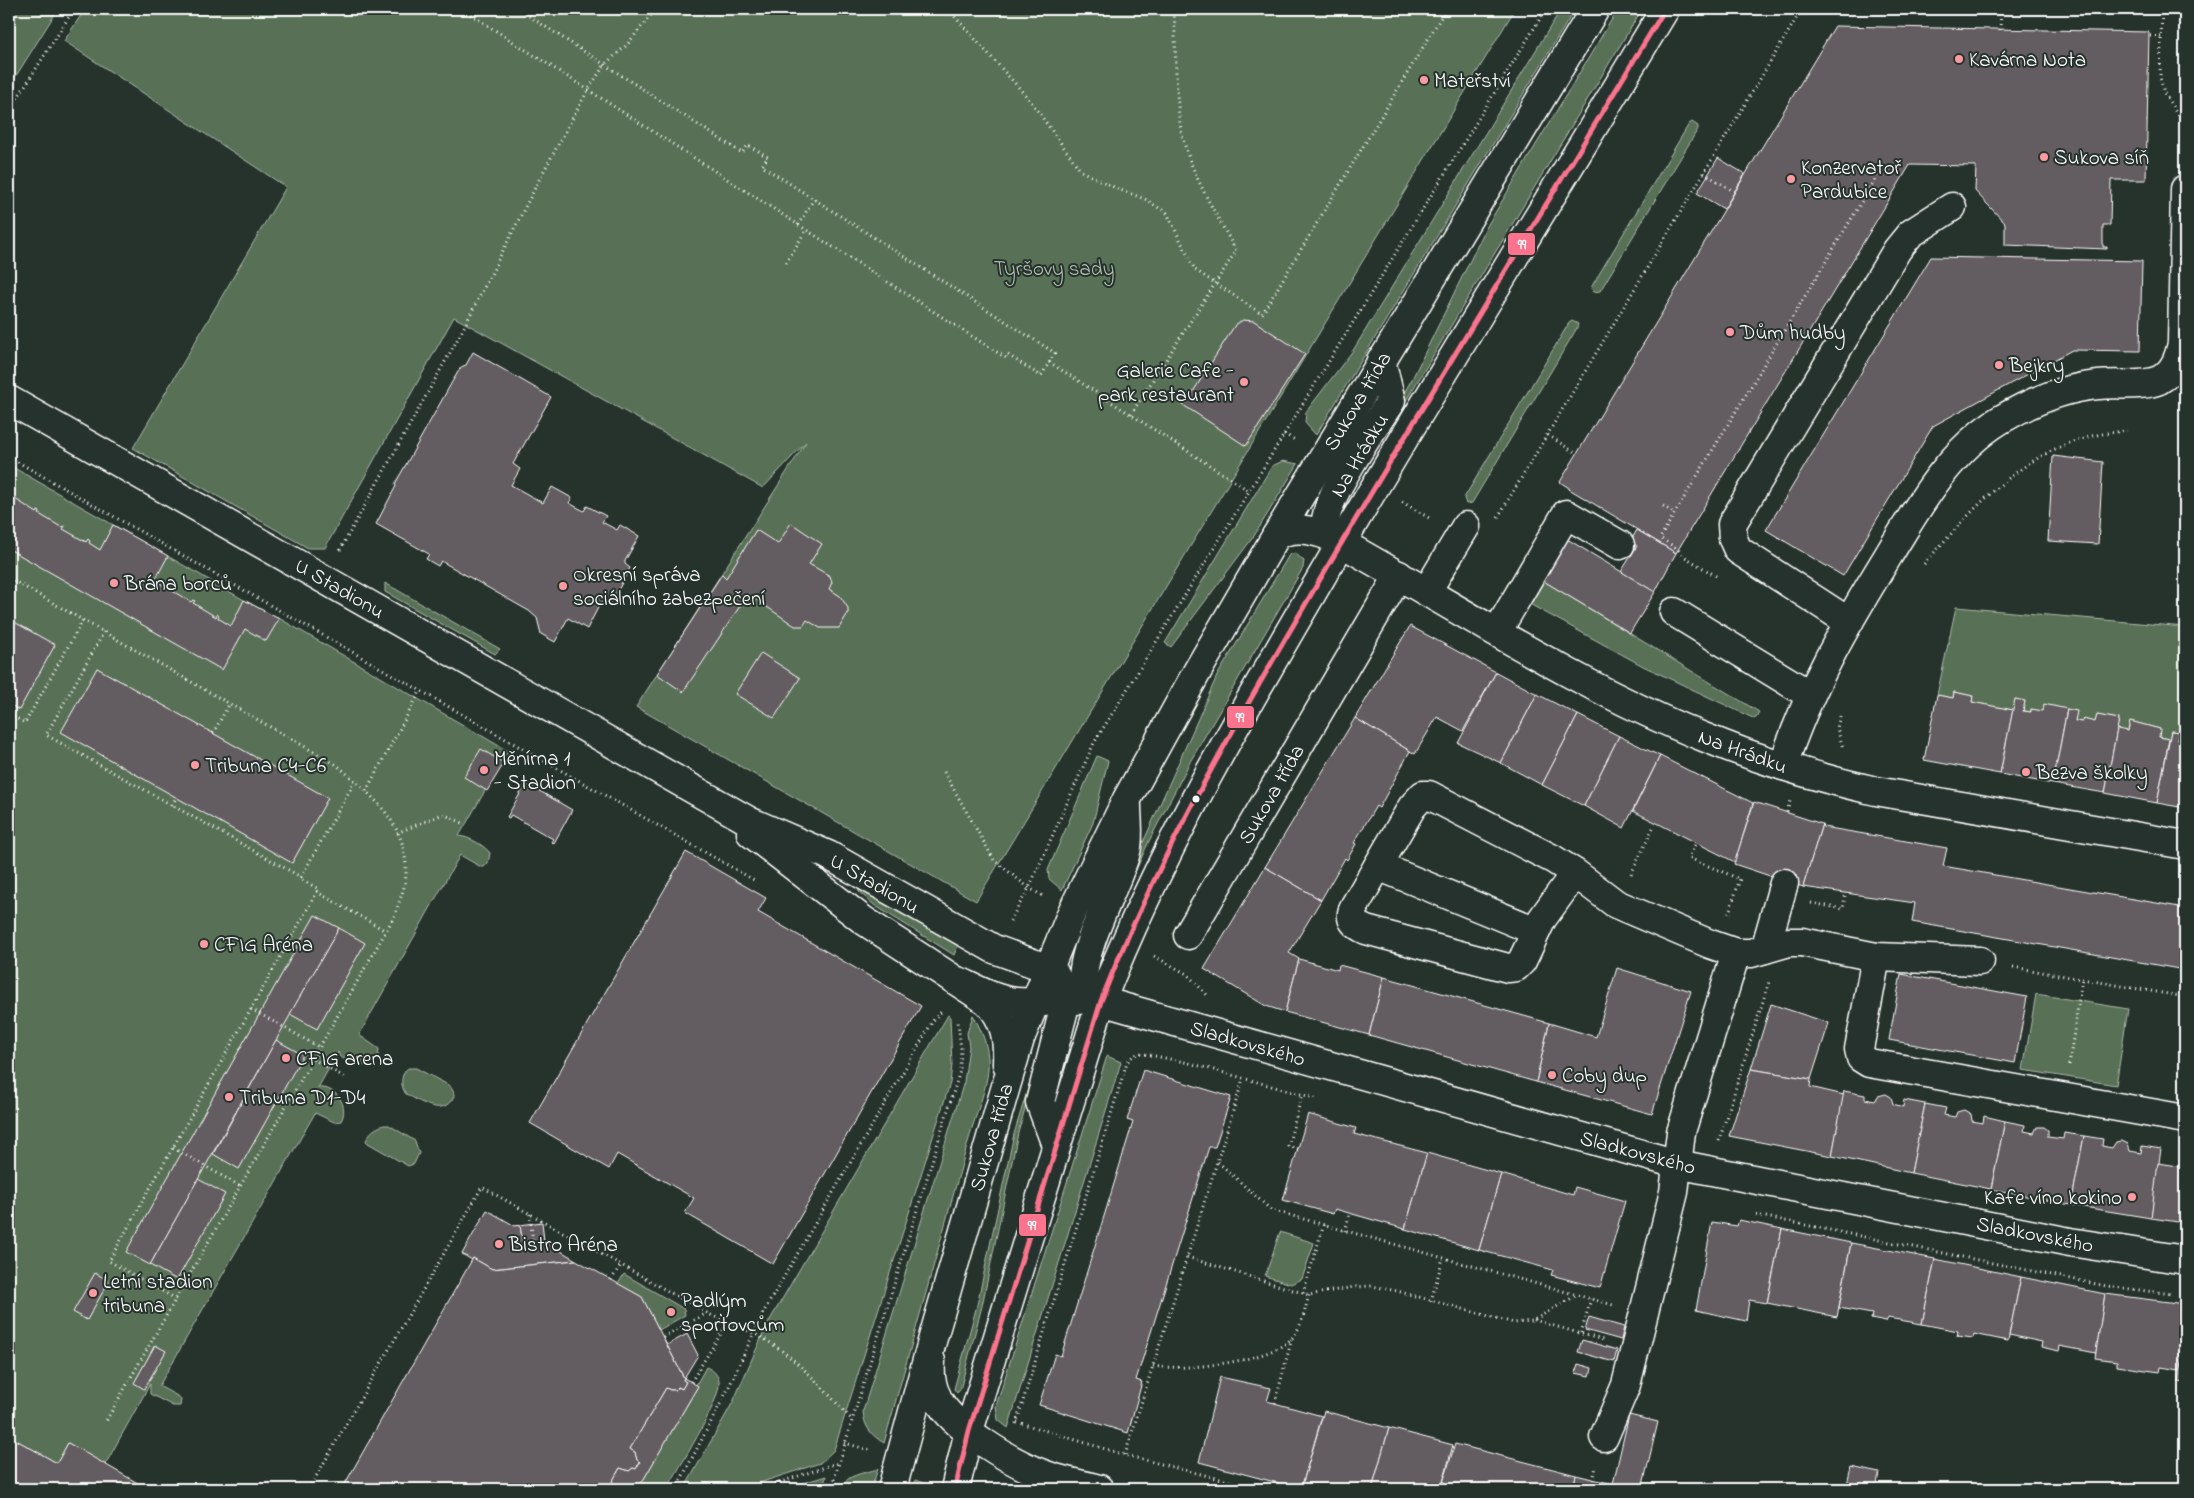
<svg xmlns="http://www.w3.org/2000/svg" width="2194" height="1498" font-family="'Indie Flower',sans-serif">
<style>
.green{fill:#597156;stroke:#acb8aa}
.building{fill:#645b61;stroke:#fff}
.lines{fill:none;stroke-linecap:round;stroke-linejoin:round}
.minor-casing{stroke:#fff;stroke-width:31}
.path{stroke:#fff;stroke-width:3;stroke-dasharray:1 4;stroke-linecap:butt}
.minor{stroke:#26332d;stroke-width:28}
.bus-1-casing{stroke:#26332d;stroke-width:9}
.bus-1{stroke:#fc738d;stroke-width:5}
.poi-dot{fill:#ff9aa2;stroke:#26332d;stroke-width:2}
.bus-dot{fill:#fff;stroke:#26332d;stroke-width:2}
.labels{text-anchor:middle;stroke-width:4;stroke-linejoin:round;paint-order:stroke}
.poi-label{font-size:21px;fill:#fff;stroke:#26332d;text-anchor:start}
.park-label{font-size:21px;fill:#b4bfb3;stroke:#26332d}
.street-label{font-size:21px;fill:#fff;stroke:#26332d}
.line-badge{stroke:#26332d;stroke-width:2}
.badge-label{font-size:14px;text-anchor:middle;font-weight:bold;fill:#fff}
</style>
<rect width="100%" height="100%" fill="#26332d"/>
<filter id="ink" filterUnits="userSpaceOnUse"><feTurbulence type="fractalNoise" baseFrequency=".02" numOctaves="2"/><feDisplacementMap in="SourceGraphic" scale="10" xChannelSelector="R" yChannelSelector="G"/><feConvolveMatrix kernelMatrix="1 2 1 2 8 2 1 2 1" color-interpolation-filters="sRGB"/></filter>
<g filter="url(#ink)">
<g class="green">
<path d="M9,9H58L9,87Z"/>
<path d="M85,9H1515L976,901L636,707L806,442L763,488L454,317L325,548H308L133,448L286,187L64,41Z"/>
<path d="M1561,9H1575L1316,435L1305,423L1306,412L1354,349Z"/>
<path d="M1618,9H1642L1369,462L1364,463L1365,457L1411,381L1487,226Z"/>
<path d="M1692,122L1698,126V129L1600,291L1594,292L1591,289L1592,286L1689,124Z"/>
<path d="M1572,321L1578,324L1577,328L1472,503L1466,504L1464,498L1569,323Z"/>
<path d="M1283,461L1298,464L1254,536L1171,647L1165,643L1272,466Z"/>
<path d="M9,465L244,600L276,618L277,617L508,751L459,836C469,837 484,845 490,853L488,863L484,867H481L460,855L359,1035L379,1049C378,1075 354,1064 340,1057L338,1052L318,1088C335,1086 350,1105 341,1121L334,1122L315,1113L159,1386L179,1397L181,1400L180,1406H173L150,1394V1384L105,1465L68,1443L57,1463L9,1436Z"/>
<path d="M1295,553L1304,561L1303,568L1191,760L1148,843L1115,918L1110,917L1217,676L1289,555Z"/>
<path d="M1537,577L1759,712L1755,719L1643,666L1524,601Z"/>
<path d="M385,583L500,649L495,654L385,592Z"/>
<path d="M1956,607L2185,627V742L2177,740L2178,732L2171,731L2169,739L2159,737L2160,729L2130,721L2128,731L2117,729L2119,719L2097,715L2095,722L2083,719L2082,722L2031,709V712L2023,711L2025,701L2015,699L2013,710L1972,702V696L1954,692L1953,698L1937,695Z"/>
<path d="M1097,756L1108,761L1093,823L1062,890L1049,879L1048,870Z"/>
<path d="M857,881L960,941L954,955L874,905L859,892Z"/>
<path d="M2036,994L2128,1009L2116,1085L2023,1070Z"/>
<path d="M948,1015L950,1017L952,1065L950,1083L834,1450L820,1463L741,1489H684L733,1402L767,1325Z"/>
<path d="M973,1015C999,1060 987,1082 972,1128L884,1443C871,1435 864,1427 863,1411L964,1082L969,1047L967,1033Z"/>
<path d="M1107,1056L1121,1062L1008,1428L998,1420L996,1406Z"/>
<path d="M1040,1057L1018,1133L982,1306L960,1390L957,1393L954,1389L977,1305L1014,1134L1037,1059Z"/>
<path d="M408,1068H416L450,1086C454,1092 456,1096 451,1101C439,1116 418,1100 406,1094C400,1086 400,1075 408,1068Z"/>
<path d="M384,1125H389L415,1141L419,1153L414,1164L408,1166L368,1143L366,1141C369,1132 375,1128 384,1125Z"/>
<path d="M1280,1232L1314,1243L1302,1279L1291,1284L1265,1276Z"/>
<path d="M624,1274L684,1309L685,1315L659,1330L642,1297L618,1284Z"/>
<path d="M706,1367C713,1370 717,1373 719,1381C722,1400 678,1469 667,1489H638L698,1386L696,1385Z"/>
<path d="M878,1469L871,1489H839C845,1475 864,1473 878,1469Z"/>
<path d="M826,1476L823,1489H783Z"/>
<path d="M915,1480L935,1487L934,1489H913Z"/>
</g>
<g class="building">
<path d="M1835,26L2149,32L2146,180H2111L2110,225H2103V247H2107V249L2005,245V223L1975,191L1976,166L1910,165L1676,553L1569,489V488L1560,482Z"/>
<path d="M1718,158L1745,174L1724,209L1697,193Z"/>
<path d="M1931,257L2142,261L2140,351L2072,350L1933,426L1843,576L1766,530Z"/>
<path d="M1243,320L1254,321L1305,354L1246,446L1180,403L1181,400L1186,403L1235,325Z"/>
<path d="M473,352L551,397L513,464L520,469L511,485L543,503L552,487L572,498L569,503L584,511L587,506L606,516L602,522L617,530L620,525L639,536L625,561V564L630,568L610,605L603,602L600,604L587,629L568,618L555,642L541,634L537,618L529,611L441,561L438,566L426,559L429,554L376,524L396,486L395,484L452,382L461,367L466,365Z"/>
<path d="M2053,456L2103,462L2098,544L2048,541Z"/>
<path d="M12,497L37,513L38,511L40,512L39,514L61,527L65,526L63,529L86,542L88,539L90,541L89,543L100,550L113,525L168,556L155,580L166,587L170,586L169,589L191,602L193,600L195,601L193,603L216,617L217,614L219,616L218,618L231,626L244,600L279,619L266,641L245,629L222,670L9,549V503Z"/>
<path d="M791,523L822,544L809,564L830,576L832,582L829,589L840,596L848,608V613L839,628H820L807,620L803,626H795L748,594L683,692L657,674L722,574L726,578L756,530L778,544Z"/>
<path d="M1637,530L1676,553L1655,592L1621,572L1637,546L1630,542Z"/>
<path d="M1562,536L1655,592L1630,633L1537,577Z"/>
<path d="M9,619L55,645L19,710L9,704Z"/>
<path d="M1410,626L1496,672L1463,731L1437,717L1415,754L1355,718Z"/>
<path d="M761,653L800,678L774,718L735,694Z"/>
<path d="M97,668L328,798L292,863L61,732Z"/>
<path d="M1496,672L1537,694L1501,763L1458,743Z"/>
<path d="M1954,692L1973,696L1972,702L2013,710L2000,774L1924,760L1937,695L1953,698Z"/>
<path d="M1537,694L1578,715L1542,785L1501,763Z"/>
<path d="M2015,699L2025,701L2023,711L2031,712V709L2043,711L2044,704L2067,709L2053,784L2000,774Z"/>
<path d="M2067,709L2077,711L2075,721L2082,722L2083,719L2095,722L2097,715L2119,719L2105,793L2053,784Z"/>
<path d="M1578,715L1619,736L1584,806L1542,785Z"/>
<path d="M1355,718L1410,751L1379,808L1376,806L1354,843L1356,844L1347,860L1345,858L1321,900L1265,867Z"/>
<path d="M2130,721L2160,729L2159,737L2169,739L2157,803L2105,793L2117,729L2128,731Z"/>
<path d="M2171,731L2179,732L2177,740L2185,742V808L2157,803Z"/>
<path d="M1619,736L1660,756L1624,828L1584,806Z"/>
<path d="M481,749L504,763L487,791L464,777Z"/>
<path d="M1660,756L1753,803L1735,862L1633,811Z"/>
<path d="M526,783L572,810L554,843L551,842L553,839L511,815L509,818L507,817Z"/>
<path d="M1754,802L1822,824L1803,887L1734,864Z"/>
<path d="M1822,824L1823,827L1947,848L1943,866L2185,908V970L1912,922L1915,903L1803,887Z"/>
<path d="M686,852L766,898L758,912L921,1006L773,1264L685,1213L694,1198L617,1154L609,1169L530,1123Z"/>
<path d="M1265,867L1321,900L1289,953L1299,959L1285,1012L1266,1006L1204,969Z"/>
<path d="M315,915L339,928L150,1265L126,1252Z"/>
<path d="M339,928L365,943L317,1029L290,1014Z"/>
<path d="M1299,959L1338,970L1339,965L1384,977L1369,1035L1285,1012Z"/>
<path d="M1617,968L1691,991L1652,1114L1536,1082L1549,1023L1596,1037Z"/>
<path d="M1901,974L2027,997L2015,1063L1889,1040Z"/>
<path d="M1384,977L1549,1023L1536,1082L1369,1035Z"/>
<path d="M1771,1004L1829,1023L1811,1079L1751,1069Z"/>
<path d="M276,1040L303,1055L239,1169L213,1154Z"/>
<path d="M1751,1069L1811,1079L1810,1087L1844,1095L1832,1156L1729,1136Z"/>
<path d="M1143,1070L1231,1097L1215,1147H1209L1136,1380L1142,1382L1128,1433L1039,1405L1055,1354L1061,1356L1133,1122L1127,1120Z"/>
<path d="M1844,1091L1865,1095V1099L1875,1101L1878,1096L1886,1094L1891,1097L1893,1104L1903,1107L1904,1100L1925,1104L1911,1173L1832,1156Z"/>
<path d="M1925,1104L1946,1108L1944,1115L1955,1117L1957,1112L1964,1110L1971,1114L1972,1121L1983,1123L1984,1116L2005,1121L1991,1189L1911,1173Z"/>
<path d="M1308,1114L1356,1128L1354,1134L1427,1153L1405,1229L1335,1209L1333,1214L1283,1200Z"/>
<path d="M2005,1121L2025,1125L2024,1131L2034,1133L2037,1127H2044L2048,1130V1137L2063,1139L2064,1133L2084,1136L2071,1205L1991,1189Z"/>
<path d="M2084,1136L2103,1139L2102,1146L2112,1148L2116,1142L2122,1141L2128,1144L2130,1151L2141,1153L2142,1146L2161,1149L2151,1218L2071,1205Z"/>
<path d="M1427,1153L1501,1174L1479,1250L1405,1229Z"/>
<path d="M2158,1163L2185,1167V1223L2151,1218Z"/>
<path d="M1501,1174L1573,1195L1575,1187L1625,1201L1600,1288L1551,1275L1553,1270L1479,1250Z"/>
<path d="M198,1179L225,1194L177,1280L150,1265Z"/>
<path d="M487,1210L515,1226L520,1225L523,1245L544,1241L576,1260L492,1269L473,1258L472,1260L462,1254Z"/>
<path d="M1739,1220L1782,1229L1767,1303L1749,1300L1746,1321L1696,1310L1712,1222L1737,1226Z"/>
<path d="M542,1222L544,1241L523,1245L520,1225Z"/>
<path d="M1782,1229L1851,1243L1837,1317L1767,1303Z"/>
<path d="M1851,1243L1935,1259L1922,1324L1888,1318L1886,1322L1871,1319L1872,1314L1839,1308Z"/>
<path d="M473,1258L492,1269L576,1260L642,1297L684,1378L683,1380L686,1382L682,1389L678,1387L675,1390H670L666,1388L630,1449L635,1452L637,1460L640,1462L636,1469L633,1468L629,1471L620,1468L608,1489H342Z"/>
<path d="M1935,1259L2021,1277L2008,1341L1974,1334L1973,1338L1957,1336L1958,1331L1922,1324Z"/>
<path d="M95,1273L109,1281L87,1320L73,1312Z"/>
<path d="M2021,1277L2105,1294L2096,1353L2060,1346L2059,1351L2041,1347L2042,1342L2009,1335Z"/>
<path d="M2105,1294L2185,1304V1338L2180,1370L2161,1367L2160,1372L2117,1366V1361L2095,1358Z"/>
<path d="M1589,1317L1624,1327L1621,1340L1585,1330Z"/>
<path d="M687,1334L698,1355L684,1378L667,1345Z"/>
<path d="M2185,1338V1383L2179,1382Z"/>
<path d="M1582,1340L1617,1350L1614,1362L1578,1352Z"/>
<path d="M155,1345L166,1351L144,1389L134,1383Z"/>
<path d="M1578,1364L1592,1368L1590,1376L1575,1373Z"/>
<path d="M1220,1377L1271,1388L1267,1401L1322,1416L1301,1489L1199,1462Z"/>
<path d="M684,1378L698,1386L638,1489H608L620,1468L629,1471L633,1468L636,1469L640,1462L637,1460L635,1452L630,1449L666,1388L670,1390H675L678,1387L682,1389L686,1382L683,1380Z"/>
<path d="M1324,1411L1389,1428L1372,1489H1301Z"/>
<path d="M1629,1415L1658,1422L1642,1489H1631L1613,1484Z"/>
<path d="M1389,1428L1453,1445L1441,1489H1372Z"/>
<path d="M9,1436L57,1463L68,1443L148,1489H9Z"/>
<path d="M1455,1444L1576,1475L1573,1489H1441Z"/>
<path d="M1851,1467L1879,1473L1876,1489H1846Z"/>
<path d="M1576,1475L1613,1484L1631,1489H1573Z"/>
<path d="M1690,1484L1700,1486L1702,1489H1680Z"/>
</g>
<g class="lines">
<defs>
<g id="minor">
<path d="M9,400L749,821L828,855L994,949L1049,969L1055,974L1063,988L1064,1009L1040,1102L1056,1145"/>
<path d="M1276,536C1293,525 1312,530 1329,536C1454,605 1574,685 1706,738C1762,761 1818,778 1876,791L2185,845"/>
<path d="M1342,543L1326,531C1318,505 1375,426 1391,401L1381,360"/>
<path d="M1427,591L1466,526"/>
<path d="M1674,612L1810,695"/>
<path d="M1849,622L1738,550L1733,539L1732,524L1897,250L1910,234L1952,207"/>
<path d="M1497,632L1566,514L1620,545"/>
<path d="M1783,766C1807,691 1847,623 1888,556C1918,507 1948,452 2000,420C2030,402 2063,388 2098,385C2116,383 2144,387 2159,380C2174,372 2179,358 2182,343L2185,189"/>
<path d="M751,833L863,920L987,1001C1005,1019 1008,1039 1007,1064"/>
<path d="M1378,866L1536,931"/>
<path d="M1575,873L1542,919L1522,961L1516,967L1508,968L1366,930C1355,925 1348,920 1354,907L1412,807L1423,795H1429L1553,859L1575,873L1616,904L1710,944L1736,953H1751L1789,942H1802L1876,957L1980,961"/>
<path d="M1188,935L1399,575"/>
<path d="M1765,949L1784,883"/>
<path d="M1876,957L1859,1049L1861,1058L1869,1063L2185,1119"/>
<path d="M961,982C978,990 996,1000 1016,1002C1045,1005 1072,996 1101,1001L1677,1164L2070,1242L2185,1260"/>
<path d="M1101,1001C1093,997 1086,993 1084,983C1078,954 1118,883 1126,852C1130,838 1127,820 1127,806"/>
<path d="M931,1361C930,1375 931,1386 938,1399C952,1427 1014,1464 1043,1474C1061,1481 1081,1484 1099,1489"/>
<path d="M1604,1437L1626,1385L1674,1192L1681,1132L1736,953"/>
<path d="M892,1489L934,1334L1006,1086L1020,1039L1072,912L1127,799L1198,670L1276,536L1595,9"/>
<path d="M955,1489L969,1431L1101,1001C1162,846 1245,708 1329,564C1439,378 1553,194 1665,9"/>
</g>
</defs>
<use href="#minor" class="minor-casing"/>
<g class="path">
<path d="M462,9L1006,358L1008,355L1041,376L1055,353L762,166L768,157L748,145L742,153L518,9"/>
<path d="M948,9L1029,99L1081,171L1118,189L1145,199L1167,213L1195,270L1262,314L1446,9"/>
<path d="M2162,9L2160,77L2164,93L2185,127"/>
<path d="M1698,15L1701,9"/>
<path d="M2000,30L2001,9"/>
<path d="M2150,36L2161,37"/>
<path d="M9,111L74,9"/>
<path d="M1704,173L1735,192"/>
<path d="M798,225L814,199"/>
<path d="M786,263L806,230"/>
<path d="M1049,362L1248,490"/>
<path d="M1131,414L1236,251C1215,211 1187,169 1180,124C1175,87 1176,46 1174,9"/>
<path d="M1284,434L1297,441"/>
<path d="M1548,435L1577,454"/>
<path d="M9,457L754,880"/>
<path d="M1402,502L1431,519"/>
<path d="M1663,506L1674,513"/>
<path d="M1498,517L1802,9"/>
<path d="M340,550L461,333L540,178L588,90L605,64L626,46L656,9"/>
<path d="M1924,564C1981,500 2035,436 2127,431"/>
<path d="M1716,576L1682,555L1678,549L1660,538L1880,171"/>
<path d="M9,578L337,765C369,794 405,820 406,868C407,885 399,901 394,917L106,1421"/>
<path d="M104,632L46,735L301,877L355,781"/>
<path d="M9,714L25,723L83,620"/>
<path d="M1840,716L1837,728L1843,748"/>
<path d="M213,733L230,703"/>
<path d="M944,772L994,860L1029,888L1043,896"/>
<path d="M366,791L421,690"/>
<path d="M172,805L176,798"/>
<path d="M1787,812L1790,801"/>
<path d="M397,833L443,814L465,824"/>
<path d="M1695,845L1689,858L1740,879L1728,916"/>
<path d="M1631,874L1654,826"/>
<path d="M301,877L300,879L319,889L317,892"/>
<path d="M1811,903L1843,909L1845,896"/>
<path d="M1010,921L1029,888L1094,743L1546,9"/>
<path d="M1154,956L1187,974L1208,996"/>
<path d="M2013,967L2185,997"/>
<path d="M251,1009L319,1047"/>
<path d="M313,1059L344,1077"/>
<path d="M2069,1065L2082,979"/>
<path d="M1719,1141L1769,982"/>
<path d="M173,1148L240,1186"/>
<path d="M1298,1149L1288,1146L1302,1095"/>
<path d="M1218,1162L1271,1210L1613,1305"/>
<path d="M530,1214L533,1243"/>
<path d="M1756,1215L2106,1286L2172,1294"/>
<path d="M1345,1231L1350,1213"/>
<path d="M1187,1257L1309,1295L1354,1287L1372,1286L1397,1291L1514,1323L1532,1321L1577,1295"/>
<path d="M611,1280L621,1265"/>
<path d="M1303,1293L1324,1224"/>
<path d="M176,1299L109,1261L317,892L386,931"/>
<path d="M1431,1301L1443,1258"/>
<path d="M1534,1320L1603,1340"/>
<path d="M1581,1333L1591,1299"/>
<path d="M663,1337L707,1313"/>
<path d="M1153,1366C1184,1371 1271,1362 1292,1338C1302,1327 1305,1309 1309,1295"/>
<path d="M691,1382L727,1324"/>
<path d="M1275,1403L1292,1338"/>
<path d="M1017,1422L1125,1455L1260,1489"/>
<path d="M1016,1424L1127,1062L1133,1056L1140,1053L1189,1063L1318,1099"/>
<path d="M844,1443L870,1450"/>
<path d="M1125,1455L1243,1079"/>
<path d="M1593,1480L1596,1467"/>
<path d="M309,1489L482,1187L707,1313C722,1321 738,1326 753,1333C792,1352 823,1388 852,1420"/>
<path d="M676,1489L727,1391L763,1313L934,1019L942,1011"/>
<path d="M760,1489L837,1463"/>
<path d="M831,1489L960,1071L961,1049L958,1022"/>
</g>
<use href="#minor" class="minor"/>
<defs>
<path id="bus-1" d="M955,1489L969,1431L1101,1001C1162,846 1245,708 1329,564C1439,378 1553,194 1665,9"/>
</defs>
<use href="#bus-1" class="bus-1-casing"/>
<use href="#bus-1" class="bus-1"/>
</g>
</g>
<g class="poi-dot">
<circle cx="1959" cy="59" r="5"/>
<circle cx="1424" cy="80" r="5"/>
<circle cx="2044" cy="157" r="5"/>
<circle cx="1791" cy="179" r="5"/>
<circle cx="1730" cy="332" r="5"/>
<circle cx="1999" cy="365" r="5"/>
<circle cx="1244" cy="382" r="5"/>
<circle cx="114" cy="583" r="5"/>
<circle cx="563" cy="586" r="5"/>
<circle cx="195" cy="765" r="5"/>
<circle cx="484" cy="770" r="5"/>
<circle cx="2026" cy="772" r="5"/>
<circle cx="204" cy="944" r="5"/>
<circle cx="286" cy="1058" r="5"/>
<circle cx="1552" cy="1075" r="5"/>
<circle cx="229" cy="1097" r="5"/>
<circle cx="2132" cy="1197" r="5"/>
<circle cx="499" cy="1244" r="5"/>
<circle cx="93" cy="1293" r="5"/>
<circle cx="671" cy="1312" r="5"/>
</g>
<circle class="bus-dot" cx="1196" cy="799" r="4.5"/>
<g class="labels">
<g class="poi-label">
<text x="1969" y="66">Kavárna Nota</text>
<text x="1434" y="87">Mateřství</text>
<text x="2054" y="164">Sukova síň</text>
<text x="1801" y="174">Konzervatoř<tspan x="1801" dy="24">Pardubice</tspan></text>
<text x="1740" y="339">Dům hudby</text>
<text x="2009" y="372">Bejkry</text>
<text x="1234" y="377" text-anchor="end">Galerie Cafe -<tspan x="1234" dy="24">park restaurant</tspan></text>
<text x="573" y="581">Okresní správa<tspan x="573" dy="24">sociálního zabezpečení</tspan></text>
<text x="124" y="590">Brána borců</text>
<text x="494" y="765">Měnírna 1<tspan x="494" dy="24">- Stadion</tspan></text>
<text x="205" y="772">Tribuna C4-C6</text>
<text x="2036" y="779">Bezva školky</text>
<text x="214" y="951">CFIG Aréna</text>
<text x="296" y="1065">CFIG arena</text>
<text x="1562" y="1082">Coby dup</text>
<text x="239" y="1104">Tribuna D1-D4</text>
<text x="2122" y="1204" text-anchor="end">Kafe víno kokino</text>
<text x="509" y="1251">Bistro Aréna</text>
<text x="103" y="1288">Letní stadion<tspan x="103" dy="24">tribuna</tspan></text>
<text x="681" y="1307">Padlým<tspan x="681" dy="24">sportovcům</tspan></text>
</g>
<g class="park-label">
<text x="1054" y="275">Tyršovy sady</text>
</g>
<g class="street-label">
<text transform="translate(1357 401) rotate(-59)" y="7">Sukova třída</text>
<text transform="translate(1359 455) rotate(-59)" y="7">Na Hrádku</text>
<text transform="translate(340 588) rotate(30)" y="7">U Stadionu</text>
<text transform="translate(1743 751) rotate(20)" y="7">Na Hrádku</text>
<text transform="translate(1271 794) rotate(-60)" y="7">Sukova třída</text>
<text transform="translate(875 883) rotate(30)" y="7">U Stadionu</text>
<text transform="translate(1248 1043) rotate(16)" y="7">Sladkovského</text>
<text transform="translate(991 1137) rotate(-74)" y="7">Sukova třída</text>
<text transform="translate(1638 1152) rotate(15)" y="7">Sladkovského</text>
<text transform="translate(2035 1234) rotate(11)" y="7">Sladkovského</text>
</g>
</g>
<g class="line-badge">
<rect x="1507" y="232" width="29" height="24" rx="5" fill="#fc738d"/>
<rect x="1226" y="705" width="29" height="24" rx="5" fill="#fc738d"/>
<rect x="1018" y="1213" width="29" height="24" rx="5" fill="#fc738d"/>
</g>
<g class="badge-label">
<text x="1522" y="249">99</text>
<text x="1240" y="722">99</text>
<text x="1032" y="1230">99</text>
</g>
<rect width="2194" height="1498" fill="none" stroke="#26332d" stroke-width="30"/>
<rect x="15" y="15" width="2164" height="1468" fill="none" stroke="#fff" stroke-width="2" filter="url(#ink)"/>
</svg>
